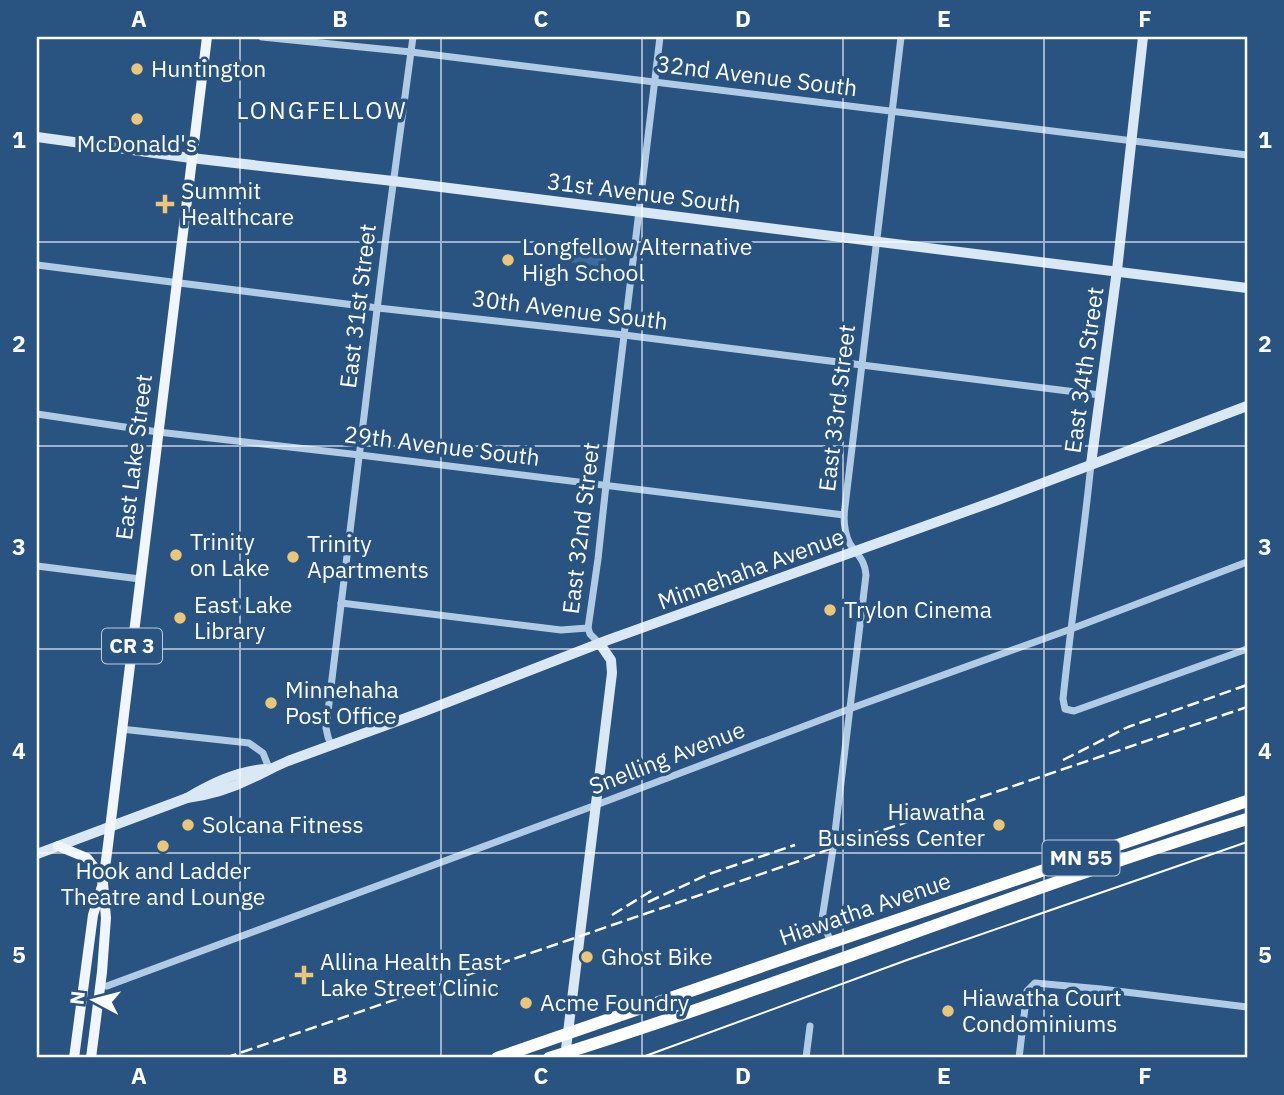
<svg xmlns="http://www.w3.org/2000/svg" width="1284" height="1095" font-family="'IBM Plex Sans',sans-serif">
<style>
.green{fill:#3e6d9d}
.lines{fill:none;stroke-linecap:round;stroke-linejoin:round}
.street{stroke:#b1cbe5;stroke-width:7}
.secondary{stroke:#dae7f5;stroke-width:10}
.primary{stroke:#f1f6fd;stroke-width:10}
.highway{stroke:#fff;stroke-width:12}
.tram{stroke:#fff;stroke-width:2}
.rail{stroke:#fff;stroke-width:2.5;stroke-dasharray:12 5;stroke-linecap:butt}
.grid{fill:none;stroke:#fff;stroke-width:2;stroke-opacity:0.55}
.poi-dot{fill:#ecc678;stroke:#295380;stroke-width:2.5}
.labels{text-anchor:middle;stroke-width:7;stroke-linejoin:round;paint-order:stroke}
.shield{fill:#295380;stroke:#bfcbd9;stroke-width:2}
.shield-label{font-size:21px;font-weight:bold;fill:#fff}
.poi-label{font-size:23px;fill:#fff;stroke:#295380;text-anchor:start}
.street-label{font-size:23px;fill:#fff;stroke:#295380}
.neighbourhood-label{font-size:24px;letter-spacing:2px;fill:#fff;stroke:#295380}
.neatline{fill:none;stroke:#fff;stroke-width:2.5}
.grid-label{font-size:23px;text-anchor:middle;font-weight:bold;fill:#fff}
</style>
<rect width="100%" height="100%" fill="#295380"/>
<path class="green" d="M570,241L608,246L605,267L567,262Z"/>
<g class="lines">
<g class="street">
<path d="M262,37L411,52L1247,155"/>
<path d="M37,265L378,308L624,335L1100,395"/>
<path d="M37,414L158,432L360,455L844,515"/>
<path d="M1091,464C1083,543 1071,621 1063,699L1065,709L1074,711L1247,649"/>
<path d="M37,566L140,579"/>
<path d="M341,603L561,630L588,628"/>
<path d="M600,644L590,634L588,628L598,559L606,485L660,37"/>
<path d="M121,729L249,743L263,753L269,768"/>
<path d="M331,745L328,737L326,728L385,244L413,37"/>
<path d="M831,943L822,919L833,849L866,575C865,560 858,556 850,544C845,535 844,525 844,515L901,37"/>
<path d="M100,986H107L596,805L860,705L1071,629L1247,562"/>
<path d="M806,1058L810,1026"/>
<path d="M1019,1058L1027,991L1035,983L1101,989L1247,1007"/>
</g>
<g class="secondary">
<path d="M37,137L191,158L393,181L1247,288"/>
<path d="M1091,464L1117,270L1143,37"/>
<path d="M187,798C210,795 232,788 252,778C265,772 276,766 288,761L425,711L608,640L995,501L1247,406"/>
<path d="M37,854L187,798C211,784 237,771 265,769"/>
<path d="M565,1057L612,673L611,660L600,644"/>
</g>
<g class="primary">
<path d="M58,846L87,858L94,867L103,883L106,918L102,972L91,1058"/>
<path d="M74,1058L93,915L103,883L108,845L207,37"/>
</g>
<g class="highway">
<path d="M497,1058L809,950L1247,801"/>
<path d="M549,1058C784,985 1012,892 1247,819"/>
</g>
<path class="tram" d="M640,1058L907,960L1247,842"/>
<g class="rail">
<path d="M1063,760L1128,727L1247,685"/>
<path d="M648,902L709,874L795,845"/>
<path d="M612,915L653,890"/>
<path d="M225,1058L799,861L842,844L1247,707"/>
</g>
</g>
<path class="grid" d="M240,37V1058M441,37V1058M642,37V1058M843,37V1058M1044,37V1058M37,242H1247M37,446H1247M37,649H1247M37,853H1247"/>
<g class="poi-dot">
<circle cx="137" cy="69" r="7"/>
<circle cx="137" cy="119" r="7"/>
<path d="M161.5 193.5h7v7h7v7h-7v7h-7v-7h-7v-7h7z"/>
<circle cx="508" cy="260" r="7"/>
<circle cx="176" cy="555" r="7"/>
<circle cx="293" cy="557" r="7"/>
<circle cx="830" cy="610" r="7"/>
<circle cx="180" cy="618" r="7"/>
<circle cx="271" cy="703" r="7"/>
<circle cx="188" cy="825" r="7"/>
<circle cx="999" cy="825" r="7"/>
<circle cx="163" cy="846" r="7"/>
<circle cx="587" cy="957" r="7"/>
<path d="M300.5 964.5h7v7h7v7h-7v7h-7v-7h-7v-7h7z"/>
<circle cx="526" cy="1003" r="7"/>
<circle cx="948" cy="1011" r="7"/>
</g>
<g class="labels">
<g class="shield">
<rect x="102" y="628.5" width="60" height="35" rx="5"/>
<rect x="1042.5" y="840.5" width="77" height="35" rx="5"/>
</g>
<g class="shield-label">
<text x="132" y="653">CR 3</text>
<text x="1081" y="865">MN 55</text>
</g>
<g class="poi-label">
<text x="151" y="77">Huntington</text>
<text x="137" y="152" text-anchor="middle">McDonald's</text>
<text x="181" y="199">Summit<tspan x="181" dy="26">Healthcare</tspan></text>
<text x="522" y="255">Longfellow Alternative<tspan x="522" dy="26">High School</tspan></text>
<text x="190" y="550">Trinity<tspan x="190" dy="26">on Lake</tspan></text>
<text x="307" y="552">Trinity<tspan x="307" dy="26">Apartments</tspan></text>
<text x="194" y="613">East Lake<tspan x="194" dy="26">Library</tspan></text>
<text x="844" y="618">Trylon Cinema</text>
<text x="285" y="698">Minnehaha<tspan x="285" dy="26">Post Office</tspan></text>
<text x="985" y="820" text-anchor="end">Hiawatha<tspan x="985" dy="26">Business Center</tspan></text>
<text x="202" y="833">Solcana Fitness</text>
<text x="163" y="879" text-anchor="middle">Hook and Ladder<tspan x="163" dy="26">Theatre and Lounge</tspan></text>
<text x="601" y="965">Ghost Bike</text>
<text x="320" y="970">Allina Health East<tspan x="320" dy="26">Lake Street Clinic</tspan></text>
<text x="962" y="1006">Hiawatha Court<tspan x="962" dy="26">Condominiums</tspan></text>
<text x="540" y="1011">Acme Foundry</text>
</g>
<g class="street-label">
<text transform="translate(757 76) rotate(7)" y="8">32nd Avenue South</text>
<text transform="translate(644 193) rotate(7)" y="8">31st Avenue South</text>
<text transform="translate(358 306) rotate(-83)" y="8">East 31st Street</text>
<text transform="translate(570 310) rotate(7)" y="8">30th Avenue South</text>
<text transform="translate(1084 370) rotate(-82)" y="8">East 34th Street</text>
<text transform="translate(837 408) rotate(-83)" y="8">East 33rd Street</text>
<text transform="translate(442 446) rotate(7)" y="8">29th Avenue South</text>
<text transform="translate(134 457) rotate(-83)" y="8">East Lake Street</text>
<text transform="translate(581 528) rotate(-83)" y="8">East 32nd Street</text>
<text transform="translate(751 569) rotate(-20)" y="8">Minnehaha Avenue</text>
<text transform="translate(667 758) rotate(-21)" y="8">Snelling Avenue</text>
<text transform="translate(865 909) rotate(-19)" y="8">Hiawatha Avenue</text>
</g>
<g class="neighbourhood-label">
<text x="322" y="119">LONGFELLOW</text>
</g>
</g>
<rect width="1284" height="1095" fill="none" stroke="#295380" stroke-width="77"/>
<g transform="translate(94 1000) rotate(277)" stroke="#295380" stroke-width="5" paint-order="stroke">
<path d="M0-5L12 26L0 18L-12 26Z" fill="#ffffff"/>
<text y="-10" font-size="19" font-weight="bold" text-anchor="middle" fill="#ffffff">N</text>
</g>
<rect x="38" y="38" width="1208" height="1018" class="neatline"/>
<g class="grid-label">
<text x="139" y="27">A</text>
<text x="340" y="27">B</text>
<text x="541" y="27">C</text>
<text x="743" y="27">D</text>
<text x="944" y="27">E</text>
<text x="1145" y="27">F</text>
<text x="19" y="148">1</text>
<text x="1265" y="148">1</text>
<text x="19" y="352">2</text>
<text x="1265" y="352">2</text>
<text x="19" y="555">3</text>
<text x="1265" y="555">3</text>
<text x="19" y="759">4</text>
<text x="1265" y="759">4</text>
<text x="19" y="963">5</text>
<text x="1265" y="963">5</text>
<text x="139" y="1084">A</text>
<text x="340" y="1084">B</text>
<text x="541" y="1084">C</text>
<text x="743" y="1084">D</text>
<text x="944" y="1084">E</text>
<text x="1145" y="1084">F</text>
</g>
</svg>
